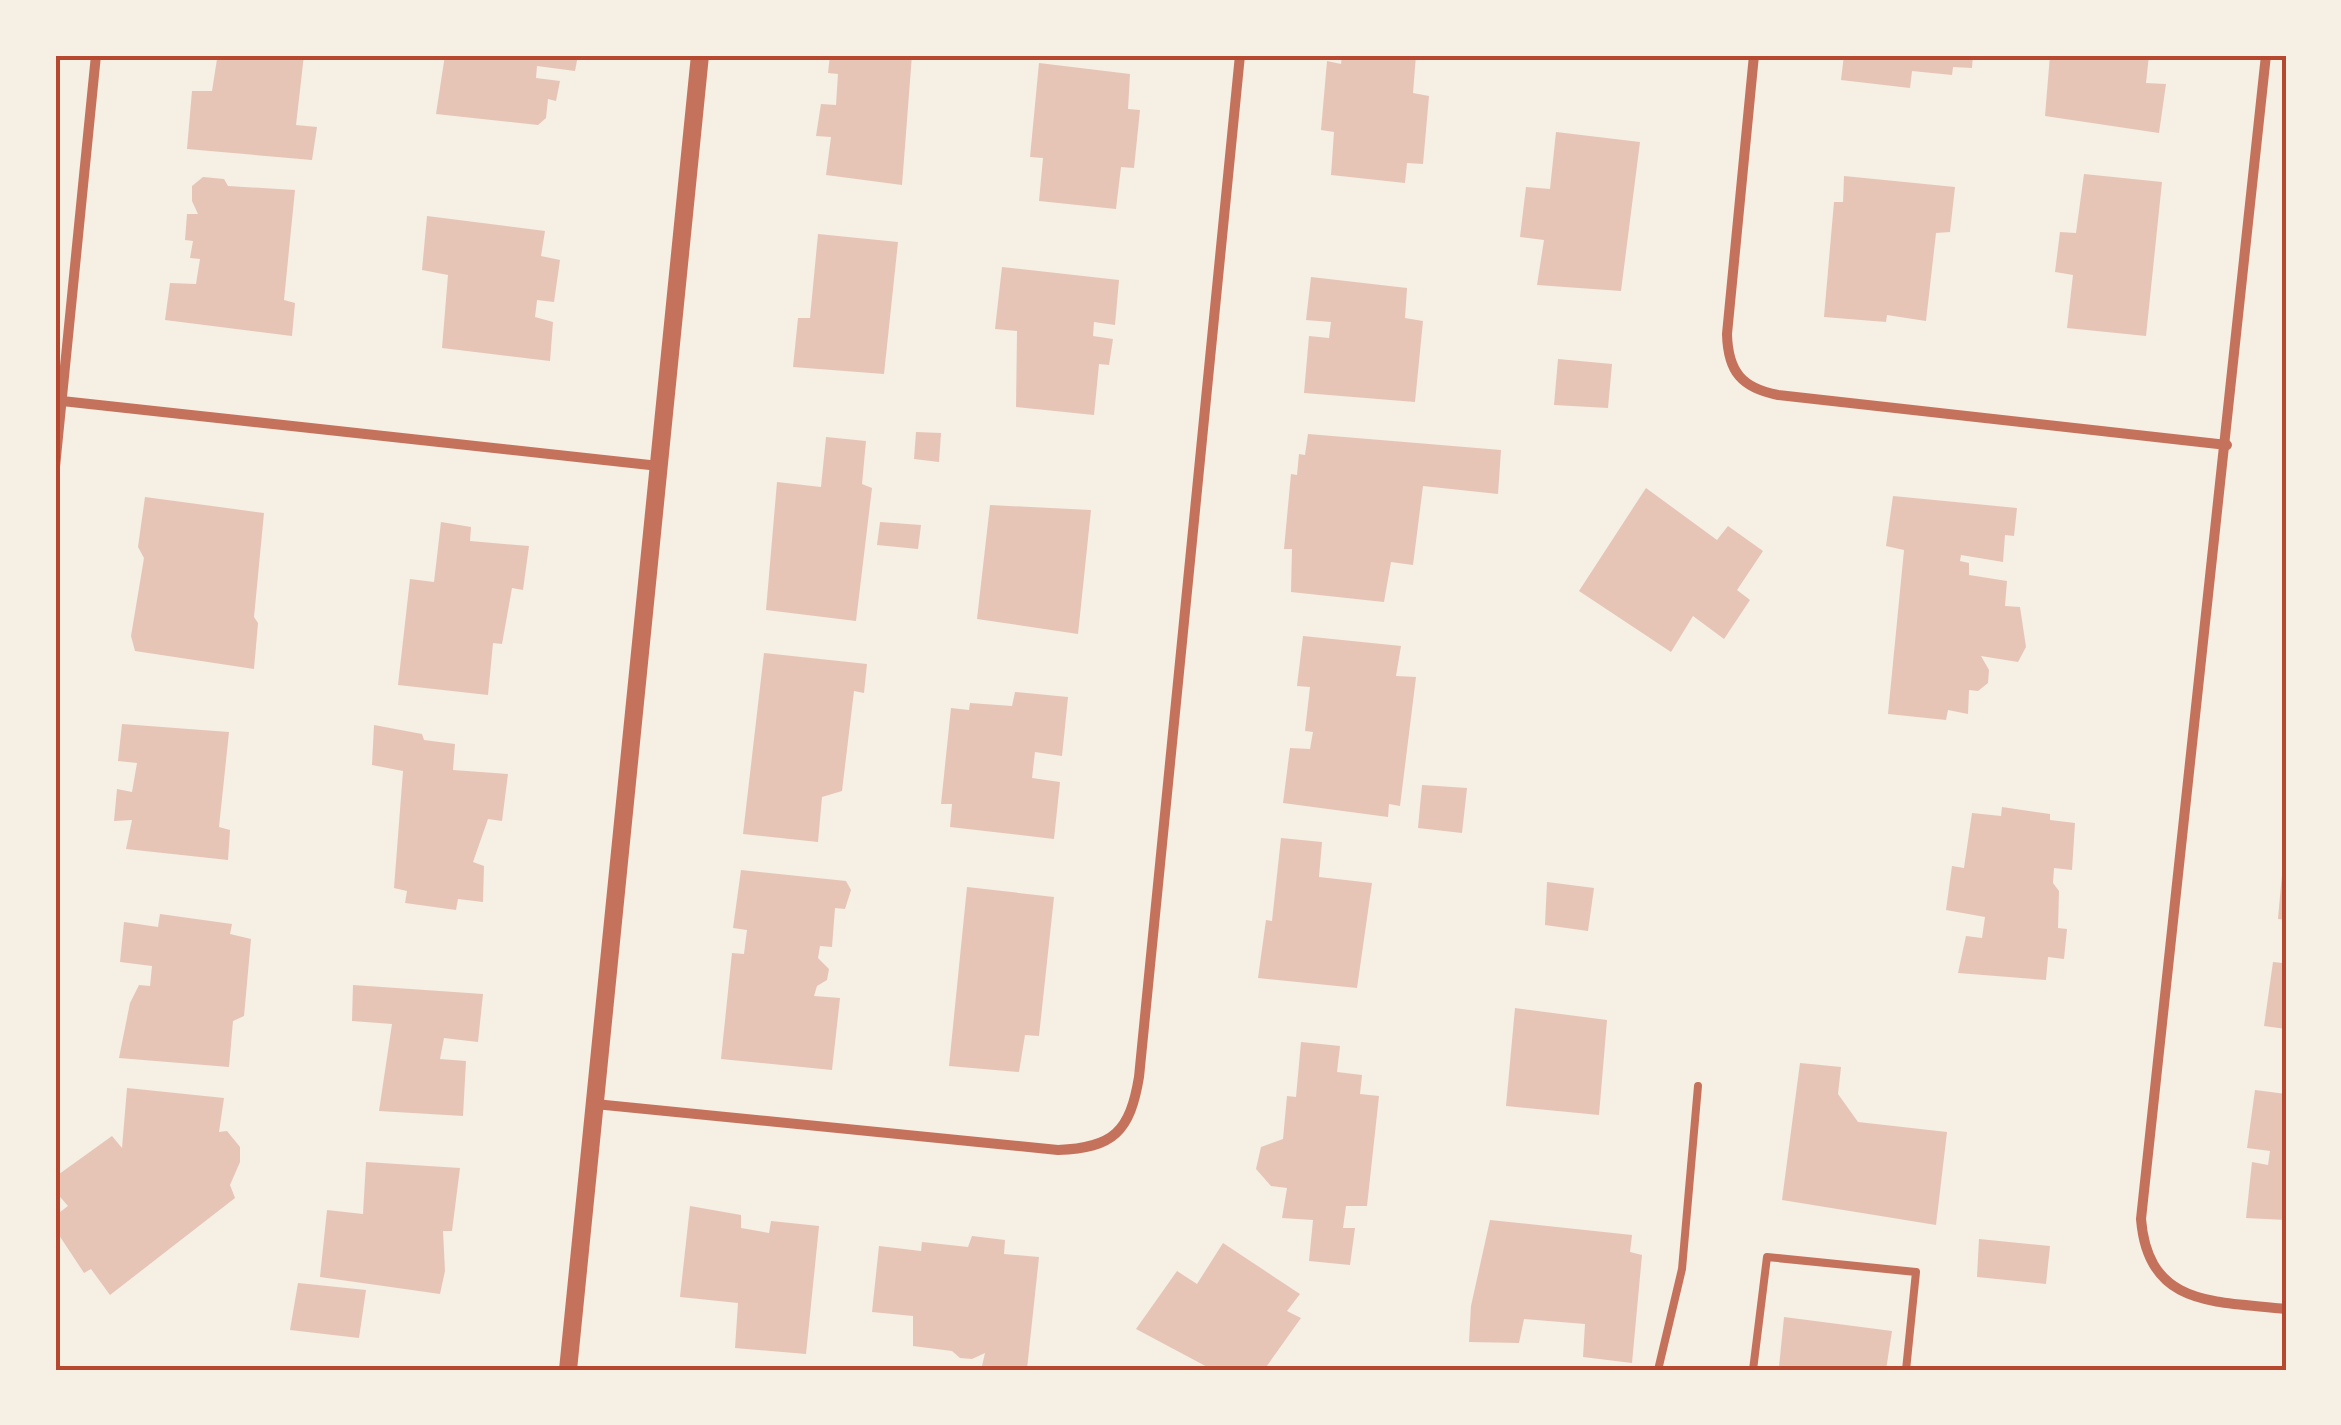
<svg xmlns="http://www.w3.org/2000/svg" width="2341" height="1425" font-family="'PT Sans Narrow',sans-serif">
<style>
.building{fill:#e6c5b7}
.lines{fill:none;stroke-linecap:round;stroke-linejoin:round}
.service{stroke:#c5725c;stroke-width:8}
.minor{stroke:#c5725c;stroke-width:10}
.tertiary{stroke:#c5725c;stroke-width:18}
.neatline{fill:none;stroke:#b5482f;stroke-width:4}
</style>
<rect width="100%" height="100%" fill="#f6efe4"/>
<g class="building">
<path d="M189,55H304L296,125L317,127L312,160L187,149L192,91H212L217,59Z"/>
<path d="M445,55H578L575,71L537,66L536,78L560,81L556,101L548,99L546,118L538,125L436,114Z"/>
<path d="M830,55H912L902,185L826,175L831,137L816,136L821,104L836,105L838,74L828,73Z"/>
<path d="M1342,55H1416L1413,93L1429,96L1423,164L1407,163L1405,183L1331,175L1334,132L1321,130L1327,61L1341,64Z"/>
<path d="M1844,55H1973L1972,68L1953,67L1952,75L1912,71L1910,88L1841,80Z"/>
<path d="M2050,55H2149L2146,83L2166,84L2159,133L2045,116Z"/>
<path d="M1039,63L1130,74L1128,109L1140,110L1134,168L1121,167L1116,209L1039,201L1043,158L1030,157Z"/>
<path d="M1556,132L1640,142L1621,291L1537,285L1544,240L1520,237L1526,187L1550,189Z"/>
<path d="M2084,174L2162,182L2146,336L2067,328L2073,275L2055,272L2060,232L2076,233Z"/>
<path d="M1844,176L1955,187L1950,232L1936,233L1926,321L1887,315L1886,322L1824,317L1834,202H1843Z"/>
<path d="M203,177L224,179L228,186L295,190L284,300L295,303L292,336L165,320L170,283L196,284L200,259L190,258L193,241L185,240L187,214H198L192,201V186Z"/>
<path d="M427,216L545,231L541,256L560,260L554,302L537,300L535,317L553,322L550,361L442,348L448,275L422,270Z"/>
<path d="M818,234L898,242L884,374L793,367L798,318H810Z"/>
<path d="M1002,267L1119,280L1115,325L1094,322L1093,336L1113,339L1109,365L1099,364L1094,415L1016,407L1017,331L995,329Z"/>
<path d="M1311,277L1407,288L1405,318L1423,321L1415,402L1304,393L1309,336L1329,338L1331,322L1306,320Z"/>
<path d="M1558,359L1612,364L1608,408L1554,405Z"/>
<path d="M916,432L941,433L939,462L914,459Z"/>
<path d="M1308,434L1501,450L1498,494L1423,486L1413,565L1391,562L1384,602L1291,592L1292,549H1284L1291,474L1297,475L1299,454L1305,455Z"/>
<path d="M826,437L866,441L862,484L872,488L856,621L766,610L777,482L821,487Z"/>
<path d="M1646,488L1717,540L1728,526L1763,551L1737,590L1750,600L1724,639L1693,616L1671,652L1579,591Z"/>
<path d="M1893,496L2017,508L2014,536L2005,535L2003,562L1961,555L1960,561L1969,563V575L2007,581L2005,606L2020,607L2026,647L2018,662L1981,656L1989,670L1988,683L1978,691L1969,690L1968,714L1948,710L1946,720L1888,714L1904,550L1886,546Z"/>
<path d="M145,497L264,513L254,617L258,623L254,669L135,651L131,636L144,558L138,547Z"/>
<path d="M990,505L1091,510L1078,634L977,619Z"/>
<path d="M441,522L471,527L470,541L529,546L523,590L512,588L502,644L493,643L488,695L398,685L410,579L434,582Z"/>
<path d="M880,522L921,525L918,549L877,545Z"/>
<path d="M1303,636L1401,646L1396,676L1416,677L1400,806L1389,804L1388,817L1283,803L1290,748L1310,749L1313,732L1305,731L1310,687L1297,686Z"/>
<path d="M764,653L867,664L864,693L854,691L842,791L822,797L818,842L743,834Z"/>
<path d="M1015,692L1068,697L1062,756L1035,752L1032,778L1060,782L1054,839L950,827L952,804H941L951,708L969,710L970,703L1012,706Z"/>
<path d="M122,724L229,732L219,827L230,830L228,860L126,849L132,820L114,821L117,789L132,792L137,763L118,761Z"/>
<path d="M374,725L422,734L424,740L455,744L453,770L508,774L502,821L488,819L473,862L484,866L483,902L458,899L456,910L405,903L407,891L394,888L403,771L372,765Z"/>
<path d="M1422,785L1467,788L1462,833L1418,828Z"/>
<path d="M2002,807L2050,814V820L2075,823L2072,870L2054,868L2053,883L2059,891L2058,928L2067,929L2064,959L2048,957L2046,980L1958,973L1966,936L1982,938L1985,917L1946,910L1952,866L1964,868L1972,813L2001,816Z"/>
<path d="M1281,838L1322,842L1319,877L1372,883L1357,988L1258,978L1266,920L1272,921Z"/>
<path d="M741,870L846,881L851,890L845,909L835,908L832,947L820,946L818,958L829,969L827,980L817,986L814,996L840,998L832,1070L721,1059L732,953L744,954L747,930L733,928Z"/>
<path d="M2282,874H2286V920L2278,919Z"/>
<path d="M1547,882L1594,888L1588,931L1545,925Z"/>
<path d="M967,887L1054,897L1039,1036L1025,1035L1019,1072L949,1066Z"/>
<path d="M160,914L232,924L230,934L251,939L244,1016L233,1021L229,1067L119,1058L130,1003L139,985L150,986L152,966L120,962L124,922L158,927Z"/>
<path d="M2283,954L2286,955V1029L2264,1026L2273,962L2283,963Z"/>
<path d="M353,985L483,994L478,1042L444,1038L440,1059L466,1061L463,1116L379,1111L392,1024L352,1021Z"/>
<path d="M1515,1008L1607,1020L1599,1115L1506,1106Z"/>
<path d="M1301,1042L1340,1046L1337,1072L1362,1075L1360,1094L1379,1096L1367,1206H1346L1343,1228H1355L1350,1265L1309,1261L1313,1220L1282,1218L1287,1188L1271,1186L1256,1169L1261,1147L1283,1139L1287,1096L1296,1097Z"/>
<path d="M1800,1063L1841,1067L1838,1094L1858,1122L1947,1132L1936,1225L1782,1200Z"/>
<path d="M127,1088L224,1098L219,1132L227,1131L240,1147V1162L230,1185L235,1198L110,1295L91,1269L84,1273L55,1229L56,1215L68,1206L55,1191V1177L112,1136L122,1148Z"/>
<path d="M2255,1090L2286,1094V1220L2246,1218L2252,1162L2268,1165L2270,1151L2247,1148Z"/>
<path d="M366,1162L460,1168L452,1231H443L445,1271L440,1294L320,1277L327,1210L363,1214Z"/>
<path d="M690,1206L741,1215V1228L769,1233L771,1221L819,1226L806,1354L735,1348L738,1303L680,1297Z"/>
<path d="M1490,1220L1632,1235L1630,1252L1642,1255L1632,1363L1583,1357L1585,1324L1524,1319L1519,1343L1469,1342L1471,1306Z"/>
<path d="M972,1236L1005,1240L1004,1254L1039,1257L1027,1369L982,1366L985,1353L972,1359L960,1358L952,1351L913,1346V1316L872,1312L879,1246L921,1251L922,1242L968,1247Z"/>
<path d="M1979,1239L2050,1246L2046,1284L1977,1277Z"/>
<path d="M1223,1243L1300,1294L1287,1311L1301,1318L1264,1370H1213L1136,1329L1177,1271L1197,1284Z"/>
<path d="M298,1283L366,1290L359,1338L290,1330Z"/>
<path d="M1784,1317L1892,1331L1886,1370L1779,1367Z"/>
</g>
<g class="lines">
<g class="service">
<path d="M1658,1370L1682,1269L1698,1086"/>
<path d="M1753,1370L1767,1257L1916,1272L1906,1370"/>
</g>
<g class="minor">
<path d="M1754,55L1727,334C1728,372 1742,388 1778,395L2227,445"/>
<path d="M2266,55L2141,1219C2148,1308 2216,1301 2286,1309"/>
<path d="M62,401L659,466"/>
<path d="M55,467L96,55"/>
<path d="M595,1104L1058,1150C1114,1148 1130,1131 1139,1077L1240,55"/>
</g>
<path class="tertiary" d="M568,1370L700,55"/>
</g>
<rect width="2341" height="1425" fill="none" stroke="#f6efe4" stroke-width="115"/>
<rect x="58" y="58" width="2226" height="1310" class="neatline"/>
</svg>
